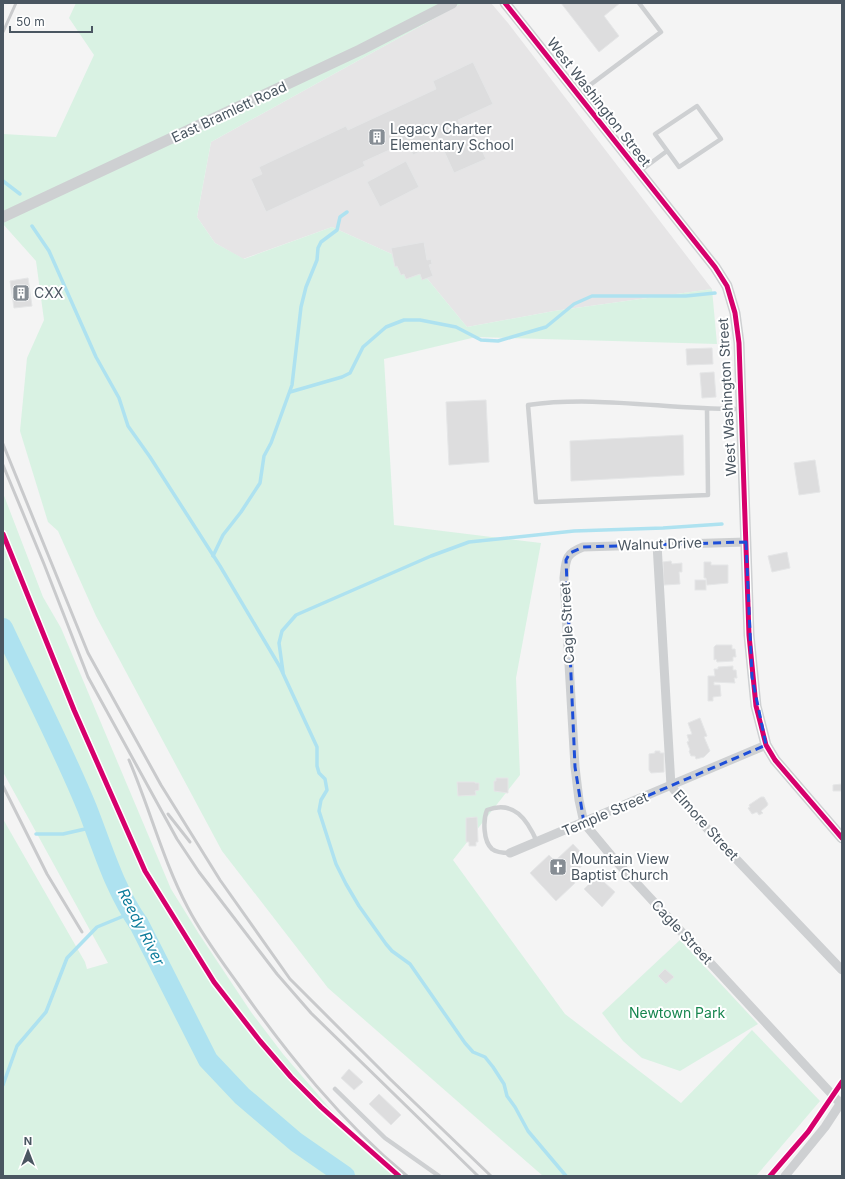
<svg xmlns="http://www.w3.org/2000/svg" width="845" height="1179" font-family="Inter,sans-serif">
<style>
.education{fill:#e6e5e6}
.green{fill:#d9f2e3}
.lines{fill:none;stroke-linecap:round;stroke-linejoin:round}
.stream{stroke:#aee2f0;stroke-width:3.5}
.river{stroke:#aee2f0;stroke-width:20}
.building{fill:#ddddde;stroke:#e5e6e7}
.service{stroke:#ced0d2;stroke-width:4.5}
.minor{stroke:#ced0d2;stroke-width:9}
.tertiary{stroke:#ced0d2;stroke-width:11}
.rail{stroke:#c9cacc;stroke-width:3}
.cycleway-casing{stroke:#fff;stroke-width:8}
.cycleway{stroke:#d6006c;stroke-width:5}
.marked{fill:none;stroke:#1d4ed8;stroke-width:3;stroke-dasharray:8 5;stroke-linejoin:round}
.labels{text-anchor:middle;stroke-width:4;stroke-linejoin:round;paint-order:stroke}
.street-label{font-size:14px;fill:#4a5661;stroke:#fff}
.poi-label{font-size:14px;fill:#4a5661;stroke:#fff;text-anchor:start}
.park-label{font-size:14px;fill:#17864f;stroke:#fff}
.water-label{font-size:15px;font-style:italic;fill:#0c7c9b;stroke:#fff}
</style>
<rect width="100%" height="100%" fill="#f4f4f4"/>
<path class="education" d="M462,3H491L508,23L712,289L554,311L467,327L416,265L332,227L243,259L215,243L197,217L211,142Z"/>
<g class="green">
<path d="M76,3H462L211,142L197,217L215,243L244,259L332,227L416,265L467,327L554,311L712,289L717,344L476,337L384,359L394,525L541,543L516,678L520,775L453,860L565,1014L681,1103L752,1030L820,1101L756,1176H543L328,988L222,851L96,616L58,531L48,522L20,431L27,358L44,320L36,261L3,224V134L56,137L94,55L69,18Z"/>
<path d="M3,493L43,597L61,628L171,889L199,934L251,1012L283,1054L332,1111L375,1155L402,1176H3V819L85,962L87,969L108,963L3,772Z"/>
<path d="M680,940L758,1024L680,1071L642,1058L623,1041L602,1013Z"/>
</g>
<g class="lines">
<g class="stream">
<path d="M3,181L20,194"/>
<path d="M32,226L49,251L96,357L119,398L128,426L150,457L220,566L280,667L317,747V766L319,773L325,779L327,790L321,800L319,811L336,864L346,884L359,906L386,944L392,951L410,964L465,1043L473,1052L485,1057L493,1067L504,1084L507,1096L515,1107L528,1131L566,1176"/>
<path d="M290,392L342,377L350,373L363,347L386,327L404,320H420L456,327L481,340L498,341L546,327L574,304L592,296H686L715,293"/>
<path d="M213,556L223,535L241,512L260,483L264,456L271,443L292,385L301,307L306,287L317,260L318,248L321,242L337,230L340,217L347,212"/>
<path d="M283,672L279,643L282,631L296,615L431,556L469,542L574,531L663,528L722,524"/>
<path d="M36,834H63L94,827"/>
<path d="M3,1085L17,1046L46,1012L67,958L97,927L131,913"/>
</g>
<path class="river" d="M3,628C31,688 62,747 87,808C102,846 115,891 139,924L208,1060L242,1096L296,1142L345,1176"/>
</g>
<g class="building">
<path d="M561,3H620L604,16L619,36L599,52Z"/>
<path d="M473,62L493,104L458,120L462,129L470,125L486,159L454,173L434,129L427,132L434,145L413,155L407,142L363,162L365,166L266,212L251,179L262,174L259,167L346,126L348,130L436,89L433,81Z"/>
<path d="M406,161L419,187L380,207L367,182Z"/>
<path d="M424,242L427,260L431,259L432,264L429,265L433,276L422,280L420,274L406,279L404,274L401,275L397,266L395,267L391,248Z"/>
<path d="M28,278L32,306L14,308L10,281Z"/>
<path d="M712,348L713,364L687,365L686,349Z"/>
<path d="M714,372L716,397L702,398L700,373Z"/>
<path d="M486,400L489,462L449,465L446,402Z"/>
<path d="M683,435L684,475L571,481L570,441Z"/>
<path d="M815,460L820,492L799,495L794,463Z"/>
<path d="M787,552L790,568L772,572L768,556Z"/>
<path d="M671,561L672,564L682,563V572H679L680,584L664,585L663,562Z"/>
<path d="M704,562H711V565H728V583L707,585L706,578H704Z"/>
<rect x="695" y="580" width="11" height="10"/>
<path d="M716,645H732V649H735L736,657H733V661L717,662L716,659L714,660V647Z"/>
<path d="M733,666V670H736L737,678H734L735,683L714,682V685H720L721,696L713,697V701H708V676H715L714,669H718V667Z"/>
<path d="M700,718L707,736L704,737L710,751L704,757L696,759L695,756H691L689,751L690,750L687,742L689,741L687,735L692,734L688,723Z"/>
<path d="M655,751H660V753H664V772L651,773L649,770V754L655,753Z"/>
<path d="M496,778H508V793L494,791V781H496Z"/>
<path d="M457,782H475V783H479V790L475,791L476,795L458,796Z"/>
<path d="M842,784V791H833V785Z"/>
<path d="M761,797H764L768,804L767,806L761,811L763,813L759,815L757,812L752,814L748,808L750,807L749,805Z"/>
<path d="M477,817L478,842H476V846H469V842H466V818Z"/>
<path d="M573,844L588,860L570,877L575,883L556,901L530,873L549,855L555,861Z"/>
<path d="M596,877L601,882H604L615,892L602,907L584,889Z"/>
<path d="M665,969L674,977L666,984L658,976Z"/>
<path d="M349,1069L363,1082L354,1090L341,1078Z"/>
<path d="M379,1094L401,1115L391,1125L369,1104Z"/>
</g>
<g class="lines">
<g class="service">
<path d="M578,94L661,32L639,3"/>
<path d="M697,106L721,139L679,167L655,134Z"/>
<path d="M640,171L667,151"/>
<path d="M707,410L708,495L536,502L528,405C598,395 670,410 741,409"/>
<path d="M510,853C504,853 497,853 492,849C483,841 483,820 487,810C514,800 527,819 537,842"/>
<path d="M335,1089L385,1138L439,1176"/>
</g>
<g class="minor">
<path d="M746,542L583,547C565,554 566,559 564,578L575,767L579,800L584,823L614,859L840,1103"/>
<path d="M657,544L671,786L698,819L842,970"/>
<path d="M510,853L766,745"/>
<path d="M785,1176L825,1127L842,1101"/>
</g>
<g class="tertiary">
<path d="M505,3L715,267L727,286L735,313L739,343L749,635L756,706L766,745L775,760L842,838"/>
<path d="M3,217L360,50L452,3"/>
</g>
<g class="rail">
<path d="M3,32L16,3"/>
<path d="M3,444L88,653L161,785L220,880L290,979L390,1079L491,1176"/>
<path d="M3,465L44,564L88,677L177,839L199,872L277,974L311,1013L478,1176"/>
<path d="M129,760C150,809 163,861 188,908C202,935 220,959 238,984C287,1054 341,1121 407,1176"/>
<path d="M3,786L47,874L82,932"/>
<path d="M168,814L190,842"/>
</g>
<defs>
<g id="cycleway">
<path d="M505,3L715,267L727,286L735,313L739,343L749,635L756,706L766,745L775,760L842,838"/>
<path d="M3,534L74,710L145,871L214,982L260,1041L291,1077L321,1107L399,1176"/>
<path d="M770,1176L808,1132L842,1082"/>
</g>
</defs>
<use href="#cycleway" class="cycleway-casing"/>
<use href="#cycleway" class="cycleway"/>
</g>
<path class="marked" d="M746,542L752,677L766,745L584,823L575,767L566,560L570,553L583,547Z"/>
<defs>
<symbol id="building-square" viewBox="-11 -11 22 22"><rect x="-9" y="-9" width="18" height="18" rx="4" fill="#868d94" stroke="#fff"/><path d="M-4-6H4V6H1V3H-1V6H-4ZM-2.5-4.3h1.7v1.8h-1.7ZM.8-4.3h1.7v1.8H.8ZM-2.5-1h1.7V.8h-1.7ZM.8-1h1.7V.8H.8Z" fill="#fff"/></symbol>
<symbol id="church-square" viewBox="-11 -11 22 22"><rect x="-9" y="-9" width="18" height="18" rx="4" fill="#868d94" stroke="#fff"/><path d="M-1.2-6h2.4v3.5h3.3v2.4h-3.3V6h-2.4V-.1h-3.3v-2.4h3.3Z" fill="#fff"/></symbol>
</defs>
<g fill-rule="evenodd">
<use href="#building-square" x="367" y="127" width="20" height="20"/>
<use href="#building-square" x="11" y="283" width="20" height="20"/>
<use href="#church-square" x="548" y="857" width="20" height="20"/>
</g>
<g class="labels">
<g class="street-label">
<text transform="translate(599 102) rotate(52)" y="5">West Washington Street</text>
<text transform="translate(229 112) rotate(-25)" y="5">East Bramlett Road</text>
<text transform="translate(727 397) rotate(-93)" y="5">West Washington Street</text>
<text transform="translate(660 544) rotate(-2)" y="5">Walnut Drive</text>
<text transform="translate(567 623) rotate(-93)" y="5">Cagle Street</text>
<text transform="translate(605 814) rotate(-23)" y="5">Temple Street</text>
<text transform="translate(706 825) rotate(48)" y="5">Elmore Street</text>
<text transform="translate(682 932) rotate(47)" y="5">Cagle Street</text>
</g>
<g class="poi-label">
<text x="390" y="134">Legacy Charter<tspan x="390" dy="16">Elementary School</tspan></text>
<text x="34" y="298">CXX</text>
<text x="571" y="864">Mountain View<tspan x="571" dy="16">Baptist Church</tspan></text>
</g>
<g class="park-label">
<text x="677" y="1018">Newtown Park</text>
</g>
<g class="water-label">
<text transform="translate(141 927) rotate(63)" y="5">Reedy River</text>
</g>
</g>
<rect width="845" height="1179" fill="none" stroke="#4a5661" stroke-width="8"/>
<g transform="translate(28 1151)" stroke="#ffffff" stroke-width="3" paint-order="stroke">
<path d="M0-3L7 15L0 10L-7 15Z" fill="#4a5661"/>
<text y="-6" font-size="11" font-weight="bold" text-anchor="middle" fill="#4a5661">N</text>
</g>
<path d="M10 26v6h82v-6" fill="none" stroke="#4a5661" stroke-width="2"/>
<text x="16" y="26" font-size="12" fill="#4a5661" stroke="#ffffff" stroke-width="3" paint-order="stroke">50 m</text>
</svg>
